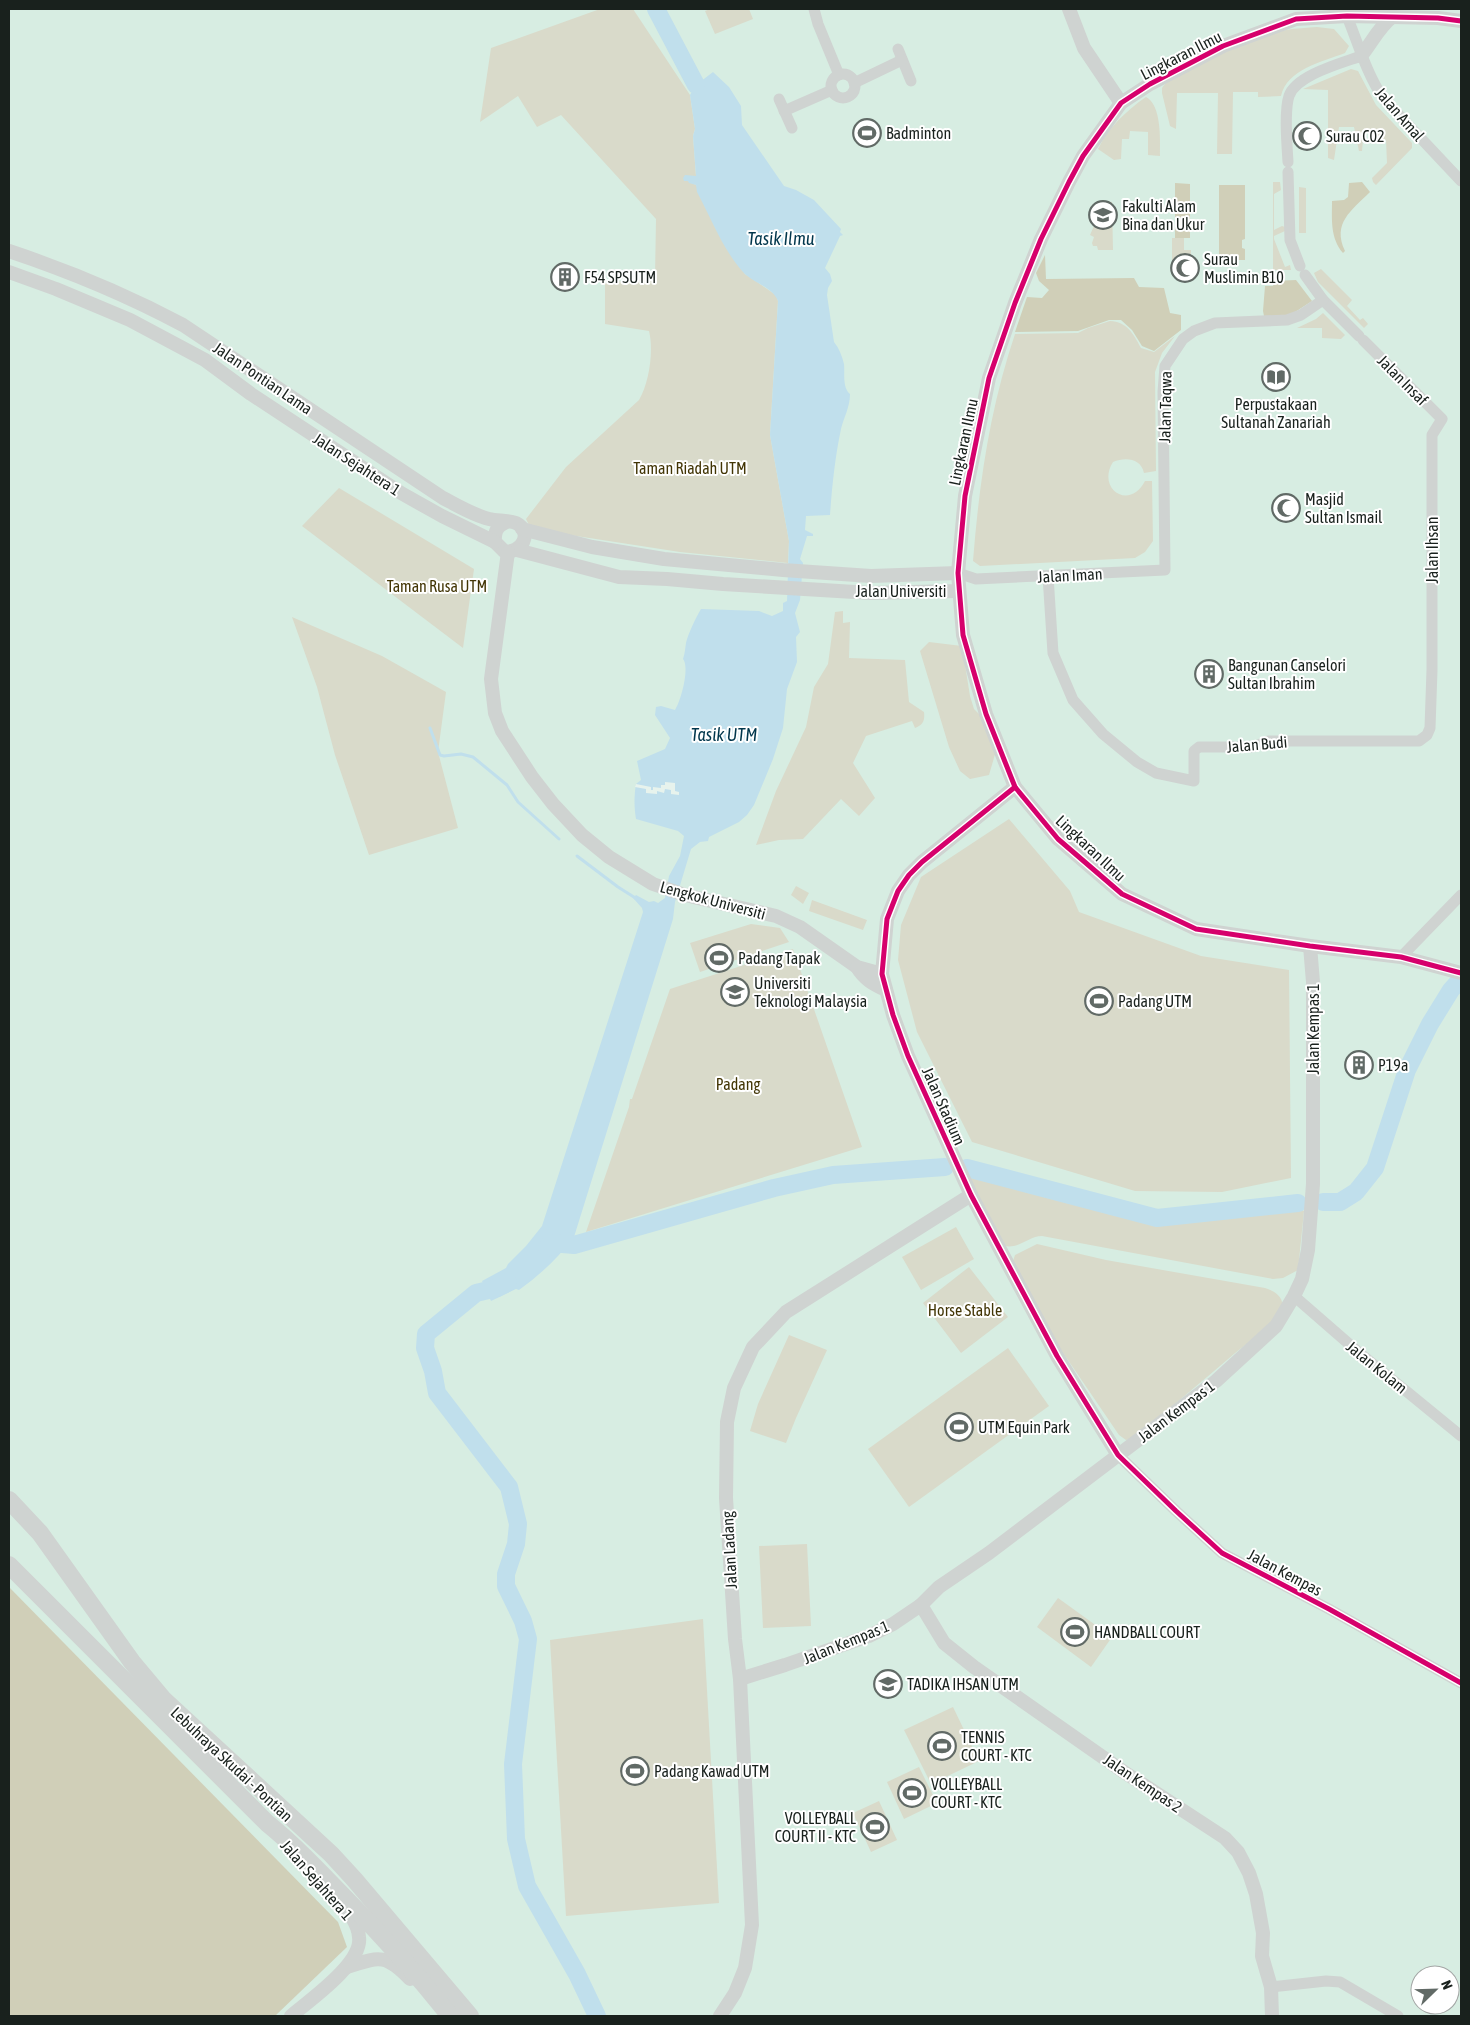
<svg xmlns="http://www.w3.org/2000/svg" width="1470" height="2025" font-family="'Asap Condensed',sans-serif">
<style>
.built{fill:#d7ede2;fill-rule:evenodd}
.green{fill:#d9daca}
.forest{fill:#d0cfb8}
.water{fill:#c0dfec}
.pier{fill:#e7f3ed}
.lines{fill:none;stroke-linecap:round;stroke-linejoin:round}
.stream{stroke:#c0dfec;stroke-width:3}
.river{stroke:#c0dfec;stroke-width:18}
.minor{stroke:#cfd3d1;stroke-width:11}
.tertiary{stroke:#cfd3d1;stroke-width:14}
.trunk{stroke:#cfd3d1;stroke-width:18}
.cycleway-casing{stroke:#fff;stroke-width:8}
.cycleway{stroke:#d6006c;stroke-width:5}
.labels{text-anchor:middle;stroke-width:4;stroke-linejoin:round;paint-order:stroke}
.street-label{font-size:16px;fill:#19211d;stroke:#fff}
.poi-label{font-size:16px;fill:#19211d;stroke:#fff;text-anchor:start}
.park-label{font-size:16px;fill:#423505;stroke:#fff}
.water-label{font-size:18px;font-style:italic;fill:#00364c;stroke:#fff}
</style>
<rect width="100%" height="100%" fill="#e7f3ed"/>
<path class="built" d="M9,9H1461V2016H9ZM1420,1975H1450V2005H1420Z"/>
<g class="green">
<path d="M600,9H633L690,95L695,129L693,136L696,176L688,181L696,185L745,274L776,295L778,301L770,435L789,541L788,563L680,552L531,529L526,519L566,467L639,400C649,383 654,351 649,331L605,324V283L655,277L656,219L561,115L537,127L518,96L480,122L491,48Z"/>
<path d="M710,9H749L753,19L715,34L705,11Z"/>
<path d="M1317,27L1334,29L1349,46L1345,53C1322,62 1287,69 1281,96L1258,97V92H1233L1232,154H1217L1218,93H1177L1176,129L1170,126L1162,93V88C1175,68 1261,35 1286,30C1296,28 1307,28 1317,27Z"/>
<path d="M1351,69L1358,71L1376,105L1412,143V148L1376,185L1373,182L1372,178L1387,163L1386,140L1372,135L1369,130L1364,129L1362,151H1359L1354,127H1339L1334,160L1328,158V90L1303,89Z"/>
<path d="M1146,97C1162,105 1160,141 1160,156L1148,155V132L1130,131L1129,139H1122L1121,159L1114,160L1098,149C1108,128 1127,110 1146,97Z"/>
<path d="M876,122L881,134L857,144L852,133Z"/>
<path d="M1273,182H1280L1281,190L1274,194V230L1282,226L1285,227V231L1274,236V239L1285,267L1290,265L1291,270H1273Z"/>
<path d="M1299,187L1306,188V233H1299Z"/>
<path d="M1105,201L1112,202L1113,250H1098L1097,246H1093L1092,243L1094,237L1090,235Z"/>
<path d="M1172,238H1184V250H1191V261L1172,260Z"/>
<path d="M1321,269L1352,300L1347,306L1360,320L1363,318L1368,324L1364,328L1318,282L1314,273Z"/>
<path d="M1323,313L1345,335L1341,339L1322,338V328H1297L1316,319Z"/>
<path d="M1110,321C1127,322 1133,333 1141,348L1154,352L1175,336L1162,353L1155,372L1156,471L1144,473C1141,458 1125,457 1113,462C1096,489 1130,511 1145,481H1152L1153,541L1145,552L1135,558L980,566L973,561C979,484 990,408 1015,334L1078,333L1088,328Z"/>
<path d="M339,488L474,569L463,648L302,526Z"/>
<path d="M843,611V623L850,622L849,658L905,660L909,702L924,712C925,721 923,725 915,728L912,721L866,736L853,763L875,798L859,816L841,799L803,839L779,840L756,845L776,791L806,727L814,687L828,664L835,612Z"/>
<path d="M292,617L382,656L446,692L438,752L458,828L369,855L335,755L317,687Z"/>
<path d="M929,642L962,646L970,696L974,709L982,717L996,751L989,775L970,779L960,771L949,747L920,651Z"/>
<path d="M1009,819L1070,891L1079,912L1201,956L1289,970L1291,1178L1222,1192L1135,1191L972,1142L917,1032L898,960L901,925L921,877Z"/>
<path d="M796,886L809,893L803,904L791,895Z"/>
<path d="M812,900L867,920L863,930L809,911Z"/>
<path d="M751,924L780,928L789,942L700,972L690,943Z"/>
<path d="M793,949L862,1147L586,1232L629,1107L630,1099H632L670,989Z"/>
<path d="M964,1171L1159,1222L1297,1207L1304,1211L1298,1270L1283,1278L1273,1279L1042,1236C1029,1236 1019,1249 1005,1246Z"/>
<path d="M956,1227L974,1259L921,1290L902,1257Z"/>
<path d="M1037,1244L1106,1260L1265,1288C1274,1291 1286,1297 1281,1309C1272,1328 1250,1341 1234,1354C1200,1383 1166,1412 1131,1439L1126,1440L1119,1435L1057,1344L1013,1261L1015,1255Z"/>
<path d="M969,1267L1008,1317L961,1353L923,1303Z"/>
<path d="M789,1335L827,1350L796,1418L786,1443L750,1431L758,1404Z"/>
<path d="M1008,1348L1049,1406L909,1507L868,1449Z"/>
<path d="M807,1544L811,1626L763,1628L759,1546Z"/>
<path d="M1058,1598L1112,1637L1091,1667L1037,1627Z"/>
<path d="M703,1619L719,1903L566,1916L550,1640Z"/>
<path d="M953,1707L979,1761L931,1784L904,1730Z"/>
<path d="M919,1767L937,1803L904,1819L887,1782Z"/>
<path d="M879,1801L897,1840L871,1852L853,1813Z"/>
</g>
<g class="forest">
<path d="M1362,182L1370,192C1351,211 1332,223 1345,251L1343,253C1330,238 1332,219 1332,201L1344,200L1348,197L1349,183Z"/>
<path d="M1175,183L1190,184V238H1175V226L1178,224L1175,217Z"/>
<path d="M1219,185H1245V239L1242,240V248L1245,249V260H1219Z"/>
<path d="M1045,255L1046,279L1134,278L1139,287L1164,288L1170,313L1181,315V330L1154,351L1142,346L1132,330L1121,320H1109L1078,331L1015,332L1027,297L1042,298L1049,290L1039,281L1036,273Z"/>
<path d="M1296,280L1312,301L1289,316H1264L1263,311L1265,286H1273L1274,281Z"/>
<path d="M9,1587L338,1922L347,1947L275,2016H9Z"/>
</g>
<path class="water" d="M713,72L729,87L741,106L742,125L784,186L796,190L814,200L841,229L840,232L843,235L840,236L825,268L830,274L832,281L828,288L827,295L834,342C839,348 842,356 844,364C845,373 842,387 850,394C850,407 844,417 841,429C835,457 832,487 830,515L806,516L805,530L813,534V536H807L800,559L803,563L800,600L795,613L800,632L796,637L797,662L787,689L783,728L773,759L754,805L747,815L739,822L709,837L708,841L700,842L691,849L675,902L673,919L574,1237C558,1258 541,1274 519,1290L516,1289L491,1301L482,1281L506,1268L508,1264L526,1246L542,1226L643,912L642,908L633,898L636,895L649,902L654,901L658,903L665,898L669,876L680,856L684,836L678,831L636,819C634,807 634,796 636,784L641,780L637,761L665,749L670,738L655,715L656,707L661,706L675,710C681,701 690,667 683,659C685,653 685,649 686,643C688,634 696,617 701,609L759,611L772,616L783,611V603L787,601L789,541L770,435L778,301C773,287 753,283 743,272C723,250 711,218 697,192L696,185L689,183L688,181H684L683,178L685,175L696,176L693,136L695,129L690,95L696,85Z"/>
<path class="pier" d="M665,782L675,783V791L679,792V795L671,794V790L665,789L664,793L657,791V794L646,793V789L635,787L636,784L651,787V790H653V787L661,788V785H665Z"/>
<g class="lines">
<g class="stream">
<path d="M430,728L440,755L444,756L461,754L473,757L507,785L518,802L559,839"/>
<path d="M577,856L618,887L637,899"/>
</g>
<g class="river">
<path d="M656,9L696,85"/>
<path d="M967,1168L1157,1218L1298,1203"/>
<path d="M1323,1202H1340L1356,1192L1375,1168L1407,1070L1430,1024L1451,990L1461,979"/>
<path d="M547,1248L551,1243L574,1245L774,1188L833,1175L945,1167"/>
<path d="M508,1282L497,1288L476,1293L426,1334L425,1348L433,1371L437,1393L509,1487L518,1524L516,1544L506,1574V1586L523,1621L528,1639L513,1764L516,1839L527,1886L577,1974L597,2016"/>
</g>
<g class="minor">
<path d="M814,9L818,24L839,75"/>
<path d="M1344,9C1357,39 1365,71 1383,98L1461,181"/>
<path d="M898,49L911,81"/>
<circle cx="843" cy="86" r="12"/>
<path d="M854,83L902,60"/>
<path d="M779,99L792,128"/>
<path d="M784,111L832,90"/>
<path d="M1288,162C1287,145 1284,111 1289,96C1296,75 1342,63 1361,56"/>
<path d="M1288,172L1290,240L1300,266"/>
<path d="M1305,275L1323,300L1359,336"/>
<path d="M958,573L976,579L1165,570L1163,392L1165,366L1183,339L1194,331L1215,323L1287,320L1301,315L1323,300"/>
<path d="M1048,576L1053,653L1073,700L1103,734L1137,762L1156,773L1194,781V751L1199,747H1253L1268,741H1419L1427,735L1430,728L1432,670V435L1442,419L1363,340"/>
<path d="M1401,957L1461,895"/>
<path d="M1294,1296L1356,1350L1461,1436"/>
<path d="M1118,1455L1176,1511L1222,1553L1329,1609L1461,1683"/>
<path d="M1271,1987L1326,1981L1340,1982L1398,2016"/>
</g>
<g class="tertiary">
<path d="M1069,9L1084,48L1121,103"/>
<path d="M1461,21L1438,18L1347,16L1296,19L1223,46L1150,84L1121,103L1083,156L1069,182L1041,239L1015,303L989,378L965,496L958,573L963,635L986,714L1015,787L1058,839L1122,894L1196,929L1310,946L1401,957L1461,973"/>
<path d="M1361,56C1373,41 1378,28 1393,16"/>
<path d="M9,251C69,271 127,295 183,325L443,498C458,506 473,515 489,519C497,521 508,520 516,523C534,532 521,555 504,551L495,542C494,532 497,526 506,522"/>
<path d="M9,272L56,289L130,320L205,360L251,394L401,493L442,516L495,542"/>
<path d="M522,529L592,547L664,559L783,570L871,576L958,573"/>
<path d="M517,550L619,577L667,579L723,584L871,593L955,591L959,589"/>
<path d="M508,552L491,679L495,713L502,731L532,777L553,804L582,835L609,857L653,884L685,895L776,916L800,927L857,967L882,974"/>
<path d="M1015,787L922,862L909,875L898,891L887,919L882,974L893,1015L908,1056L971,1195L1057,1356L1118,1455"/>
<path d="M857,967C864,979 873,984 886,990"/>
<path d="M921,1605L944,1643L974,1667L1124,1772L1225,1838L1238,1852L1249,1873L1256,1894L1263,1933L1262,1956L1271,1987L1272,2016"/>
<path d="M740,1679L785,1665L869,1636L893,1624L921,1605L939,1587L989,1553L1216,1381L1276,1326L1294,1296L1302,1279L1308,1250L1313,1184V982L1310,946"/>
<path d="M347,1967C379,1957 385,1953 410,1979"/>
<path d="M291,2016C310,2000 363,1963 359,1937C358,1923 349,1913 341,1904"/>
<path d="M720,2016L735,1993L745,1968L752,1925L740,1679L735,1639L726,1498L727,1422L734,1388L753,1347L786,1312L971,1195"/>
</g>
<g class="trunk">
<path d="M9,1500L40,1533L132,1662L163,1699L331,1854L354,1879L470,2016"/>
<path d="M9,1565L267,1823C294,1845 317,1869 341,1894C380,1933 416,1973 450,2016"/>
</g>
<defs>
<g id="cycleway">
<path d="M1461,21L1438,18L1347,16L1296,19L1223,46L1150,84L1121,103L1083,156L1069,182L1041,239L1015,303L989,378L965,496L958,573L963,635L986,714L1015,787L1058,839L1122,894L1196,929L1310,946L1401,957L1461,973"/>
<path d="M1015,787L922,862L909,875L898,891L887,919L882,974L893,1015L908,1056L971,1195L1057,1356L1118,1455L1176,1511L1222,1553L1329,1609L1461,1683"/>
</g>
</defs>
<use href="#cycleway" class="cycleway-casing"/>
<use href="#cycleway" class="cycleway"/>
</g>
<defs>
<symbol id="stadium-ring" viewBox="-11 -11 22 22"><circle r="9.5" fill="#fff" stroke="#616a66" stroke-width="1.5"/><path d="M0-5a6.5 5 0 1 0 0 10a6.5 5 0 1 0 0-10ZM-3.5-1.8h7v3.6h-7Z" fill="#616a66"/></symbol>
<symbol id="mosque-ring" viewBox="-11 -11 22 22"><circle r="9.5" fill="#fff" stroke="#616a66" stroke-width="1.5"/><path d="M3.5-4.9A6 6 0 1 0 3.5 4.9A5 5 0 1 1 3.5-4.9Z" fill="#616a66"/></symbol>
<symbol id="university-ring" viewBox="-11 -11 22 22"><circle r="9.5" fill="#fff" stroke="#616a66" stroke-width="1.5"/><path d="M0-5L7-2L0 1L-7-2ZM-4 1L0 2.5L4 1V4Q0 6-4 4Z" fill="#616a66"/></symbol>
<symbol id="building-ring" viewBox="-11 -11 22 22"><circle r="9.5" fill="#fff" stroke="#616a66" stroke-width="1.5"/><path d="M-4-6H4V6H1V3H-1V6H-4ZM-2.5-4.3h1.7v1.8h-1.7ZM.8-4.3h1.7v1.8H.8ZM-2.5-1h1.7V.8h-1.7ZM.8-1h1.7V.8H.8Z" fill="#616a66"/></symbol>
<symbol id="library-ring" viewBox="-11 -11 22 22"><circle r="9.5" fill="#fff" stroke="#616a66" stroke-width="1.5"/><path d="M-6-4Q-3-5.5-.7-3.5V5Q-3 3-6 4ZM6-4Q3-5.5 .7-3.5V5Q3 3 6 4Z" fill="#616a66"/></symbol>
<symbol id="school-ring" viewBox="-11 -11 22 22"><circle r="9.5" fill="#fff" stroke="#616a66" stroke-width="1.5"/><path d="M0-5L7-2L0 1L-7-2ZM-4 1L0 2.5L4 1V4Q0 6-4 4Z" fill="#616a66"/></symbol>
</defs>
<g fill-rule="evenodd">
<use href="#stadium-ring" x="851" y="117" width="32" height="32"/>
<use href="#mosque-ring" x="1291" y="120" width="32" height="32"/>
<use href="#university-ring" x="1087" y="199" width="32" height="32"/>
<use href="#mosque-ring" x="1169" y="252" width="32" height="32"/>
<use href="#building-ring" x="549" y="261" width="32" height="32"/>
<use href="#library-ring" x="1260" y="361" width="32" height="32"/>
<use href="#mosque-ring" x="1270" y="492" width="32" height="32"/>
<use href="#building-ring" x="1193" y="658" width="32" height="32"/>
<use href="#stadium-ring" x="703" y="942" width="32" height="32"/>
<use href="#university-ring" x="719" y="976" width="32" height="32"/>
<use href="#stadium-ring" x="1083" y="985" width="32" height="32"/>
<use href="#building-ring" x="1343" y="1049" width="32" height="32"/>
<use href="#stadium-ring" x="943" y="1411" width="32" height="32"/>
<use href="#stadium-ring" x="1059" y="1616" width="32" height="32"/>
<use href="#school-ring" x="872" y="1668" width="32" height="32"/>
<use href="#stadium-ring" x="926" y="1730" width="32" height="32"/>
<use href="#stadium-ring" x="619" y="1755" width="32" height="32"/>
<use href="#stadium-ring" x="896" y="1777" width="32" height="32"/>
<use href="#stadium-ring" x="859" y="1811" width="32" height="32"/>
</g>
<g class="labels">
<g class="street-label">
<text transform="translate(1181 55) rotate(-27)" y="6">Lingkaran Ilmu</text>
<text transform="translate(1400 114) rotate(49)" y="6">Jalan Amal</text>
<text transform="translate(263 378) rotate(34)" y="6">Jalan Pontian Lama</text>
<text transform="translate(1403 380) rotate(45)" y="6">Jalan Insaf</text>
<text transform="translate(1165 407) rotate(-89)" y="6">Jalan Taqwa</text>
<text transform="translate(963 442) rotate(-78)" y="6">Lingkaran Ilmu</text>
<text transform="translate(357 464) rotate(33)" y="6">Jalan Sejahtera 1</text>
<text transform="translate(1432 550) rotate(-90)" y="6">Jalan Ihsan</text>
<text transform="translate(1070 575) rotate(-3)" y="6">Jalan Iman</text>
<text x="901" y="597">Jalan Universiti</text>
<text transform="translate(1257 744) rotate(-5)" y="6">Jalan Budi</text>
<text transform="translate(1091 848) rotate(43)" y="6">Lingkaran Ilmu</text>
<text transform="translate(713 900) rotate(15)" y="6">Lengkok Universiti</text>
<text transform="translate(1313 1029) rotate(-90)" y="6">Jalan Kempas 1</text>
<text transform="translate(944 1106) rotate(66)" y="6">Jalan Stadium</text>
<text transform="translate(1377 1367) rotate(39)" y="6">Jalan Kolam</text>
<text transform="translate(1176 1411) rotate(-37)" y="6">Jalan Kempas 1</text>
<text transform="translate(729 1550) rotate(-93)" y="6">Jalan Ladang</text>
<text transform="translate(1285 1572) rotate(28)" y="6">Jalan Kempas</text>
<text transform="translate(846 1642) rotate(-22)" y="6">Jalan Kempas 1</text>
<text transform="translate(232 1764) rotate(43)" y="6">Lebuhraya Skudai - Pontian</text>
<text transform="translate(1143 1783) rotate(34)" y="6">Jalan Kempas 2</text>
<text transform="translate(317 1880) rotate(49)" y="6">Jalan Sejahtera 1</text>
</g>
<g class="poi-label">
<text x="886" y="139">Badminton</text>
<text x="1326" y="142">Surau C02</text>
<text x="1122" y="212">Fakulti Alam<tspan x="1122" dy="18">Bina dan Ukur</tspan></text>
<text x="1204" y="265">Surau<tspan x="1204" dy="18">Muslimin B10</tspan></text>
<text x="584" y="283">F54 SPSUTM</text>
<text x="1276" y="410" text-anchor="middle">Perpustakaan<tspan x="1276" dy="18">Sultanah Zanariah</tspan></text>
<text x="1305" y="505">Masjid<tspan x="1305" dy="18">Sultan Ismail</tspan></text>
<text x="1228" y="671">Bangunan Canselori<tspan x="1228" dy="18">Sultan Ibrahim</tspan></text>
<text x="738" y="964">Padang Tapak</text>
<text x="754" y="989">Universiti<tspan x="754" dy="18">Teknologi Malaysia</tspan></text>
<text x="1118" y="1007">Padang UTM</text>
<text x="1378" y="1071">P19a</text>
<text x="978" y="1433">UTM Equin Park</text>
<text x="1094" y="1638">HANDBALL COURT</text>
<text x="907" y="1690">TADIKA IHSAN UTM</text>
<text x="961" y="1743">TENNIS<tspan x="961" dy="18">COURT - KTC</tspan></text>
<text x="654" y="1777">Padang Kawad UTM</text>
<text x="931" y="1790">VOLLEYBALL<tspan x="931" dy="18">COURT - KTC</tspan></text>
<text x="856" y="1824" text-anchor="end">VOLLEYBALL<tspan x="856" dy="18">COURT II - KTC</tspan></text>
</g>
<g class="park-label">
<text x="690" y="474">Taman Riadah UTM</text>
<text x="437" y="592">Taman Rusa UTM</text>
<text x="738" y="1090">Padang</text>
<text x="965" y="1316">Horse Stable</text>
</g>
<g class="water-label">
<text x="781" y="245">Tasik Ilmu</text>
<text x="724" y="741">Tasik UTM</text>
</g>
</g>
<rect width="1470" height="2025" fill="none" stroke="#19211d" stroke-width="20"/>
<g transform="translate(1435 1990) rotate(67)"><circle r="24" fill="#ffffff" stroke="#a3a6a5"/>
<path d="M0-4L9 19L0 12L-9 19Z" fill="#616a66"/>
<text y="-8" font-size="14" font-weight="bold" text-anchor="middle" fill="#19211d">N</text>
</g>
</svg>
